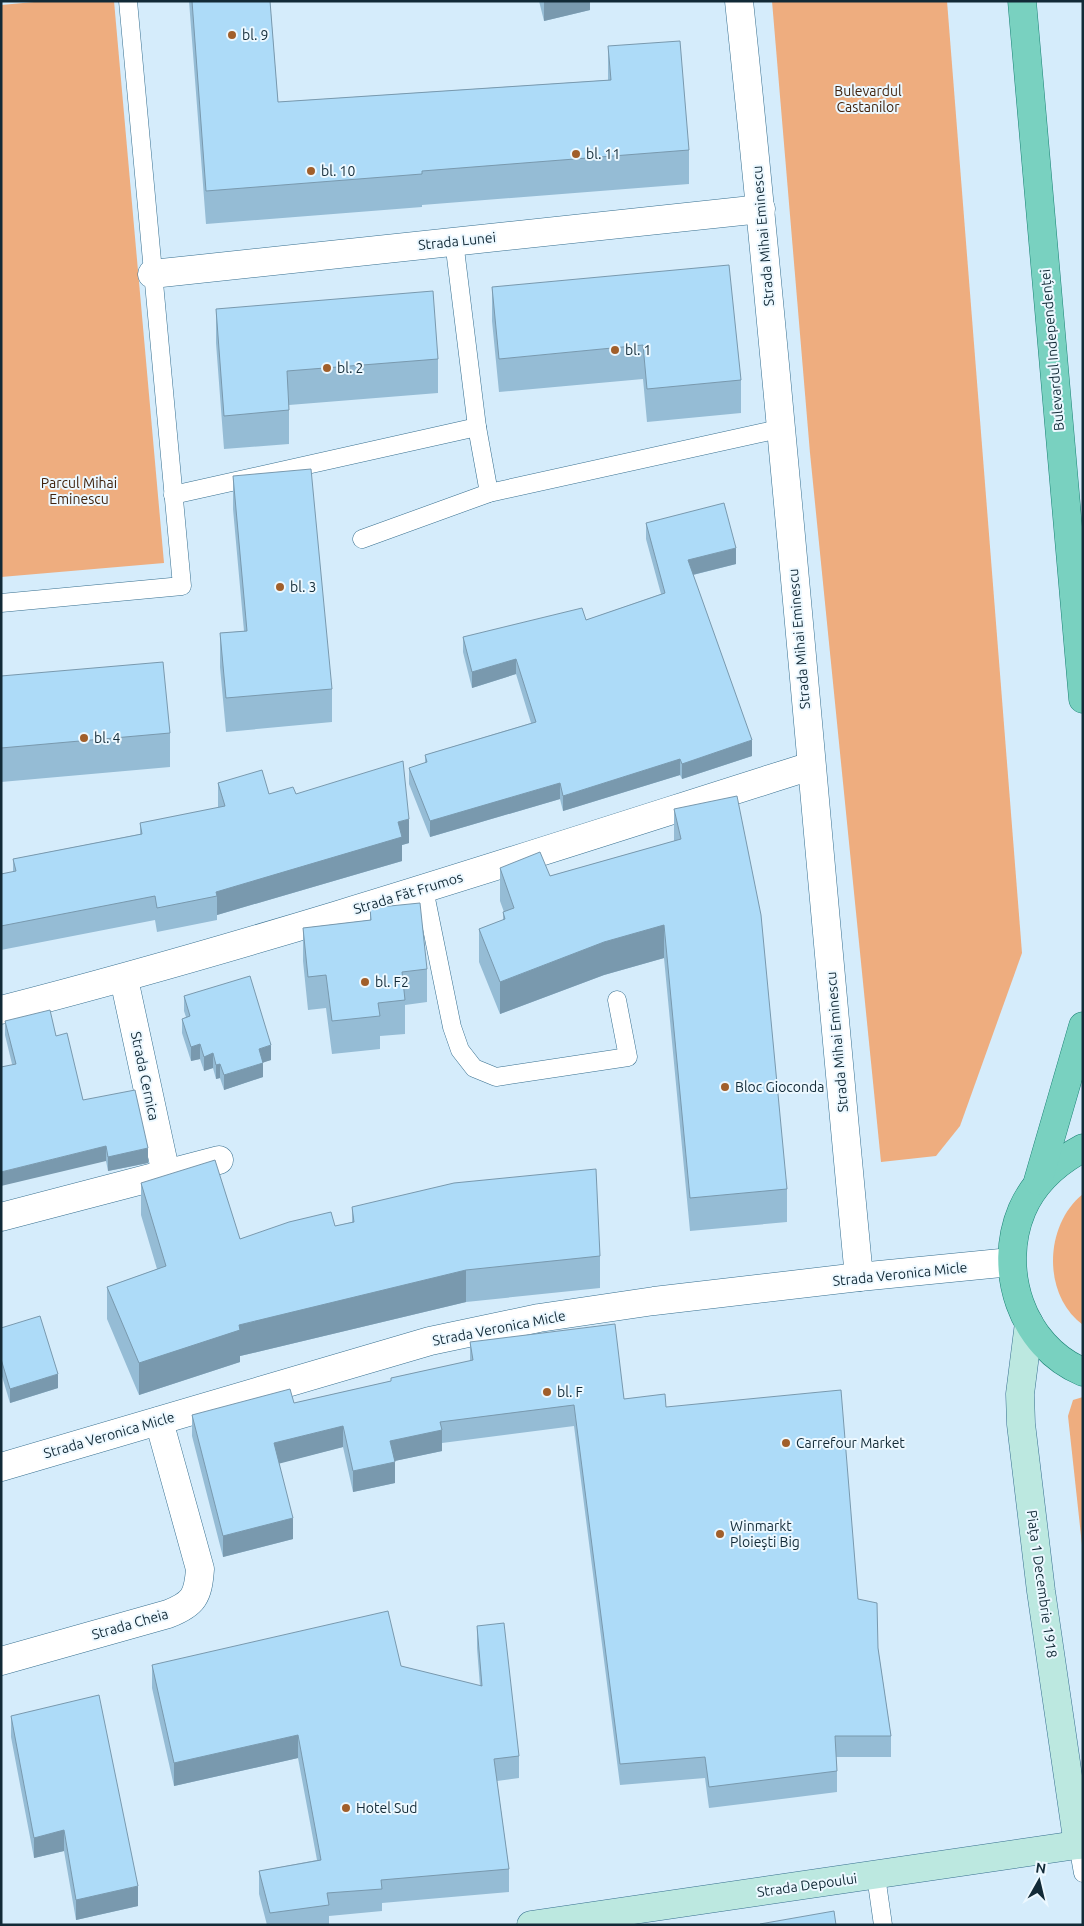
<svg xmlns="http://www.w3.org/2000/svg" width="1084" height="1926" font-family="Ubuntu,sans-serif">
<style>
.green{fill:#eead7f}
.lines{fill:none;stroke-linecap:round;stroke-linejoin:round}
.service-casing{stroke:#376f8f;stroke-width:19}
.minor-casing{stroke:#376f8f;stroke-width:29}
.tertiary-casing{stroke:#376f8f;stroke-width:29}
.secondary-casing{stroke:#376f8f;stroke-width:29}
.primary-casing{stroke:#1b8275;stroke-width:29}
.service{stroke:#fff;stroke-width:18}
.minor{stroke:#fff;stroke-width:28}
.tertiary{stroke:#fff;stroke-width:28}
.secondary{stroke:#bce8e0;stroke-width:28}
.primary{stroke:#79d1c0;stroke-width:28}
.wall{fill:#95bcd5}
.shaded-wall{fill:#7999ae}
.building{fill:#addbf8;stroke:#7999ae}
.poi-dot{fill:#a15f2b;stroke:#ecf8ff;stroke-width:2}
.labels{text-anchor:middle;stroke-width:4;stroke-linejoin:round;paint-order:stroke}
.poi-label{font-size:14px;fill:#122a37;stroke:#ecf8ff;text-anchor:start}
.park-label{font-size:14px;fill:#40230e;stroke:#ecf8ff}
.street-label{font-size:14px;fill:#122a37;stroke:#ecf8ff}
</style>
<rect width="100%" height="100%" fill="#d5ecfb"/>
<g class="green">
<path d="M45,1H114L164,563L1,577V5Z"/>
<path d="M772,1H947L1022,953L960,1126L936,1156L881,1162L810,453Z"/>
<path d="M1083,1194V1325C1042,1295 1044,1225 1083,1194Z"/>
<path d="M1083,1397V1554L1068,1416L1073,1400Z"/>
</g>
<g class="lines">
<defs>
<g id="service">
<path d="M454,241L477,427L489,493"/>
<path d="M173,495L477,427"/>
<path d="M362,539L489,493L779,429"/>
<path d="M1,603L182,586L128,1"/>
<path d="M424,889L452,1027L460,1050L474,1068L496,1077L628,1057L617,1000"/>
<path d="M1078,1845L1083,1873"/>
<path d="M876,1876L883,1925"/>
</g>
<g id="minor">
<path d="M152,274L761,209"/>
<path d="M124,979L166,1174"/>
<path d="M1,1010C274,940 542,851 811,766"/>
<path d="M1,1217L219,1160"/>
<path d="M1,1661L168,1614C194,1604 198,1596 200,1569L159,1421"/>
</g>
<g id="tertiary">
<path d="M739,1C784,426 818,852 859,1277"/>
<path d="M1,1467L430,1341L539,1318L654,1301L859,1277L1011,1262"/>
</g>
<g id="secondary">
<path d="M1029,1323L1020,1394L1021,1424L1041,1591L1078,1845"/>
<path d="M531,1925L1083,1844"/>
</g>
<g id="primary">
<path d="M1022,1L1083,699"/>
<path d="M1083,1148C1057,1162 1034,1182 1022,1210C997,1269 1021,1346 1083,1372"/>
<path d="M1038,1181L1083,1026"/>
</g>
</defs>
<use href="#service" class="service-casing"/>
<use href="#minor" class="minor-casing"/>
<use href="#tertiary" class="tertiary-casing"/>
<use href="#secondary" class="secondary-casing"/>
<use href="#primary" class="primary-casing"/>
<use href="#service" class="service"/>
<use href="#minor" class="minor"/>
<use href="#tertiary" class="tertiary"/>
<use href="#secondary" class="secondary"/>
<use href="#primary" class="primary"/>
</g>
<g class="wall">
<path d="M189,1H270L278,102L608,80V46L689,150V184L422,205V207L206,224Z"/>
<path d="M539,1H590V10L544,21Z"/>
<path d="M492,287L741,380V413L647,422L643,379L499,392L492,321Z"/>
<path d="M216,309L438,359V393L289,405V444L224,449L216,343Z"/>
<path d="M233,476L332,689V722L226,732L220,667V633L244,631L233,509Z"/>
<path d="M646,523L736,564L693,575L752,756L682,779L680,775L563,811L560,799L430,837L409,784V768L425,763V755L531,723L516,674L472,688L463,652V637L586,620L661,594L646,539Z"/>
<path d="M1,676L170,733V767L1,782Z"/>
<path d="M218,783L269,794H296L409,843L402,845V861L217,915V920L157,932L155,920L1,950V874L13,872V859L140,834V823L218,808Z"/>
<path d="M674,809L787,1189V1222L690,1231L664,958L604,975L500,1014L479,962V929L503,920V912H504L500,901V868L550,876L674,841Z"/>
<path d="M370,908L427,969V1002L405,1005V1034L380,1036V1049L332,1054L326,1008L308,1010L303,961V928L370,920Z"/>
<path d="M184,996L271,1060L263,1062V1077L224,1090L220,1078L216,1079L213,1068L204,1071L200,1059L191,1061L182,1033V1019L186,1017L184,1011Z"/>
<path d="M5,1021L56,1036L83,1100L148,1163L108,1171L106,1161L12,1064L5,1035Z"/>
<path d="M141,1183L240,1239L335,1226L352,1222V1207L600,1256V1288L466,1302L240,1356V1362L139,1395L107,1319V1287L157,1269L141,1215Z"/>
<path d="M1,1328L58,1388L10,1403L1,1373Z"/>
<path d="M470,1342L624,1399L666,1407L858,1599L878,1648L891,1736V1757H836L837,1771V1792L709,1808L705,1778L620,1785L574,1426L442,1443V1451L394,1461L395,1483L353,1492L343,1447L279,1463L293,1539L223,1557L192,1436V1415L294,1403L391,1381V1378L470,1361Z"/>
<path d="M477,1626L519,1756V1778L497,1781L509,1869V1892L382,1903V1911L329,1916V1925H267L259,1894V1871L317,1860L298,1758L174,1786L152,1688V1665L401,1666L480,1686L477,1648Z"/>
<path d="M11,1716L138,1906L76,1920L64,1851L34,1858L11,1737Z"/>
</g>
<g class="shaded-wall">
<path d="M544,1H590V10L544,21Z"/>
<path d="M736,548V564L688,576V560Z"/>
<path d="M516,659V674L472,688V672Z"/>
<path d="M752,740V756L682,779V764Z"/>
<path d="M680,759V775L563,811V796Z"/>
<path d="M560,783V799L430,837V821Z"/>
<path d="M409,819V843L402,845V861L217,915V896L216,892L398,822Z"/>
<path d="M664,925V958L604,975L500,1014V982L604,942Z"/>
<path d="M200,1044V1059L191,1061V1047Z"/>
<path d="M271,1045V1060L259,1064V1049Z"/>
<path d="M213,1053V1068L204,1071V1057Z"/>
<path d="M263,1063V1077L224,1090V1075Z"/>
<path d="M220,1064V1078L216,1079V1065Z"/>
<path d="M106,1146V1161L1,1186V1172Z"/>
<path d="M148,1148V1163L108,1171V1157Z"/>
<path d="M466,1270V1302L240,1356V1362L139,1395V1363L239,1325Z"/>
<path d="M58,1374V1388L10,1403V1389Z"/>
<path d="M343,1426V1447L274,1465V1443Z"/>
<path d="M442,1430V1451L390,1462V1441Z"/>
<path d="M395,1462V1483L353,1492V1471Z"/>
<path d="M293,1518V1539L223,1557V1536Z"/>
<path d="M298,1735V1758L174,1786V1763Z"/>
<path d="M64,1830V1851L34,1858V1838Z"/>
<path d="M138,1886V1906L76,1920V1900Z"/>
</g>
<g class="building">
<path d="M192,1H270L278,102L611,80L608,46L680,41L689,150L422,171V174L206,191Z"/>
<path d="M729,265L741,380L647,389L643,345L499,359L492,287Z"/>
<path d="M433,291L438,359L287,371L289,410L224,416L216,309Z"/>
<path d="M311,469L332,689L226,698L220,633L247,631L233,476Z"/>
<path d="M724,503L736,548L688,560L752,740L682,764L680,759L563,796L560,783L430,821L409,768L427,762L425,755L536,722L516,659L472,672L463,637L582,608L586,620L665,593L646,523Z"/>
<path d="M163,662L170,733L1,748V676Z"/>
<path d="M403,761L409,819L398,822L402,837L216,892L217,896L157,908L155,896L1,926V874L16,871L13,859L142,834L140,823L225,806L218,783L262,770L269,794L293,787L296,794Z"/>
<path d="M737,796L761,915L787,1189L690,1198L664,925L604,942L500,982L479,929L505,919L503,912L514,908L500,868L540,852L550,876L681,839L674,809Z"/>
<path d="M420,903L427,969L402,972L405,1000L378,1003L380,1016L332,1021L326,975L308,977L303,928L371,920L370,908Z"/>
<path d="M250,976L271,1045L259,1049L263,1063L224,1075L220,1064L216,1065L213,1053L204,1057L200,1044L191,1047L182,1019L190,1016L184,996Z"/>
<path d="M50,1010L56,1036L67,1033L83,1100L135,1090L148,1148L108,1157L106,1146L1,1172V1067L16,1064L5,1021Z"/>
<path d="M215,1160L240,1239L289,1222L331,1212L335,1226L354,1222L352,1207L454,1183L596,1169L600,1256L466,1270L239,1325L240,1330L139,1363L107,1287L166,1266L141,1183Z"/>
<path d="M40,1316L58,1374L10,1389L1,1359V1328Z"/>
<path d="M615,1324L624,1399L665,1394L666,1407L841,1390L858,1599L877,1603L878,1648L891,1736H835L837,1771L709,1787L705,1757L620,1764L574,1405L440,1422L442,1430L390,1441L395,1462L353,1471L343,1426L274,1443L293,1518L223,1536L192,1415L290,1389L294,1403L391,1381V1378L473,1360L470,1342Z"/>
<path d="M388,1611L401,1666L482,1686L477,1626L504,1623L519,1756L494,1759L509,1869L381,1880L382,1889L327,1893L329,1905L270,1913L259,1871L321,1860L298,1735L174,1763L152,1665Z"/>
<path d="M99,1695L138,1886L76,1900L64,1830L34,1838L11,1716Z"/>
<path d="M834,1911L836,1925H760V1924Z"/>
</g>
<g class="poi-dot">
<circle cx="232" cy="35" r="5"/>
<circle cx="576" cy="154" r="5"/>
<circle cx="311" cy="171" r="5"/>
<circle cx="615" cy="350" r="5"/>
<circle cx="327" cy="368" r="5"/>
<circle cx="280" cy="587" r="5"/>
<circle cx="84" cy="738" r="5"/>
<circle cx="365" cy="982" r="5"/>
<circle cx="725" cy="1087" r="5"/>
<circle cx="547" cy="1392" r="5"/>
<circle cx="786" cy="1443" r="5"/>
<circle cx="720" cy="1534" r="5"/>
<circle cx="346" cy="1808" r="5"/>
</g>
<g class="labels">
<g class="poi-label">
<text x="242" y="40">bl. 9</text>
<text x="586" y="159">bl. 11</text>
<text x="321" y="176">bl. 10</text>
<text x="625" y="355">bl. 1</text>
<text x="337" y="373">bl. 2</text>
<text x="290" y="592">bl. 3</text>
<text x="94" y="743">bl. 4</text>
<text x="375" y="987">bl. F2</text>
<text x="735" y="1092">Bloc Gioconda</text>
<text x="557" y="1397">bl. F</text>
<text x="796" y="1448">Carrefour Market</text>
<text x="730" y="1531">Winmarkt<tspan x="730" dy="16">Ploieşti Big</tspan></text>
<text x="356" y="1813">Hotel Sud</text>
</g>
<g class="park-label">
<text x="868" y="96">Bulevardul<tspan x="868" dy="16">Castanilor</tspan></text>
<text x="79" y="488">Parcul Mihai<tspan x="79" dy="16">Eminescu</tspan></text>
</g>
<g class="street-label">
<text transform="translate(763 236) rotate(-95)" y="5">Strada Mihai Eminescu</text>
<text transform="translate(457 241) rotate(-6)" y="5">Strada Lunei</text>
<text transform="translate(1052 350) rotate(-95)" y="5">Bulevardul Independenței</text>
<text transform="translate(799 639) rotate(-95)" y="5">Strada Mihai Eminescu</text>
<text transform="translate(408 893) rotate(-17)" y="5">Strada Făt Frumos</text>
<text transform="translate(837 1042) rotate(-95)" y="5">Strada Mihai Eminescu</text>
<text transform="translate(145 1076) rotate(78)" y="5">Strada Cernica</text>
<text transform="translate(900 1274) rotate(-6)" y="5">Strada Veronica Micle</text>
<text transform="translate(499 1328) rotate(-11)" y="5">Strada Veronica Micle</text>
<text transform="translate(109 1435) rotate(-16)" y="5">Strada Veronica Micle</text>
<text transform="translate(1042 1584) rotate(82)" y="5">Piața 1 Decembrie 1918</text>
<text transform="translate(130 1624) rotate(-16)" y="5">Strada Cheia</text>
<text transform="translate(807 1885) rotate(-8)" y="5">Strada Depoului</text>
</g>
</g>
<rect width="1084" height="1926" fill="none" stroke="#122a37" stroke-width="5"/>
<g transform="translate(1039 1881) rotate(8)" stroke="#ecf8ff" stroke-width="4" paint-order="stroke">
<path d="M0-4L9 19L0 12L-9 19Z" fill="#122a37"/>
<text y="-8" font-size="14" font-weight="bold" text-anchor="middle" fill="#122a37">N</text>
</g>
</svg>
